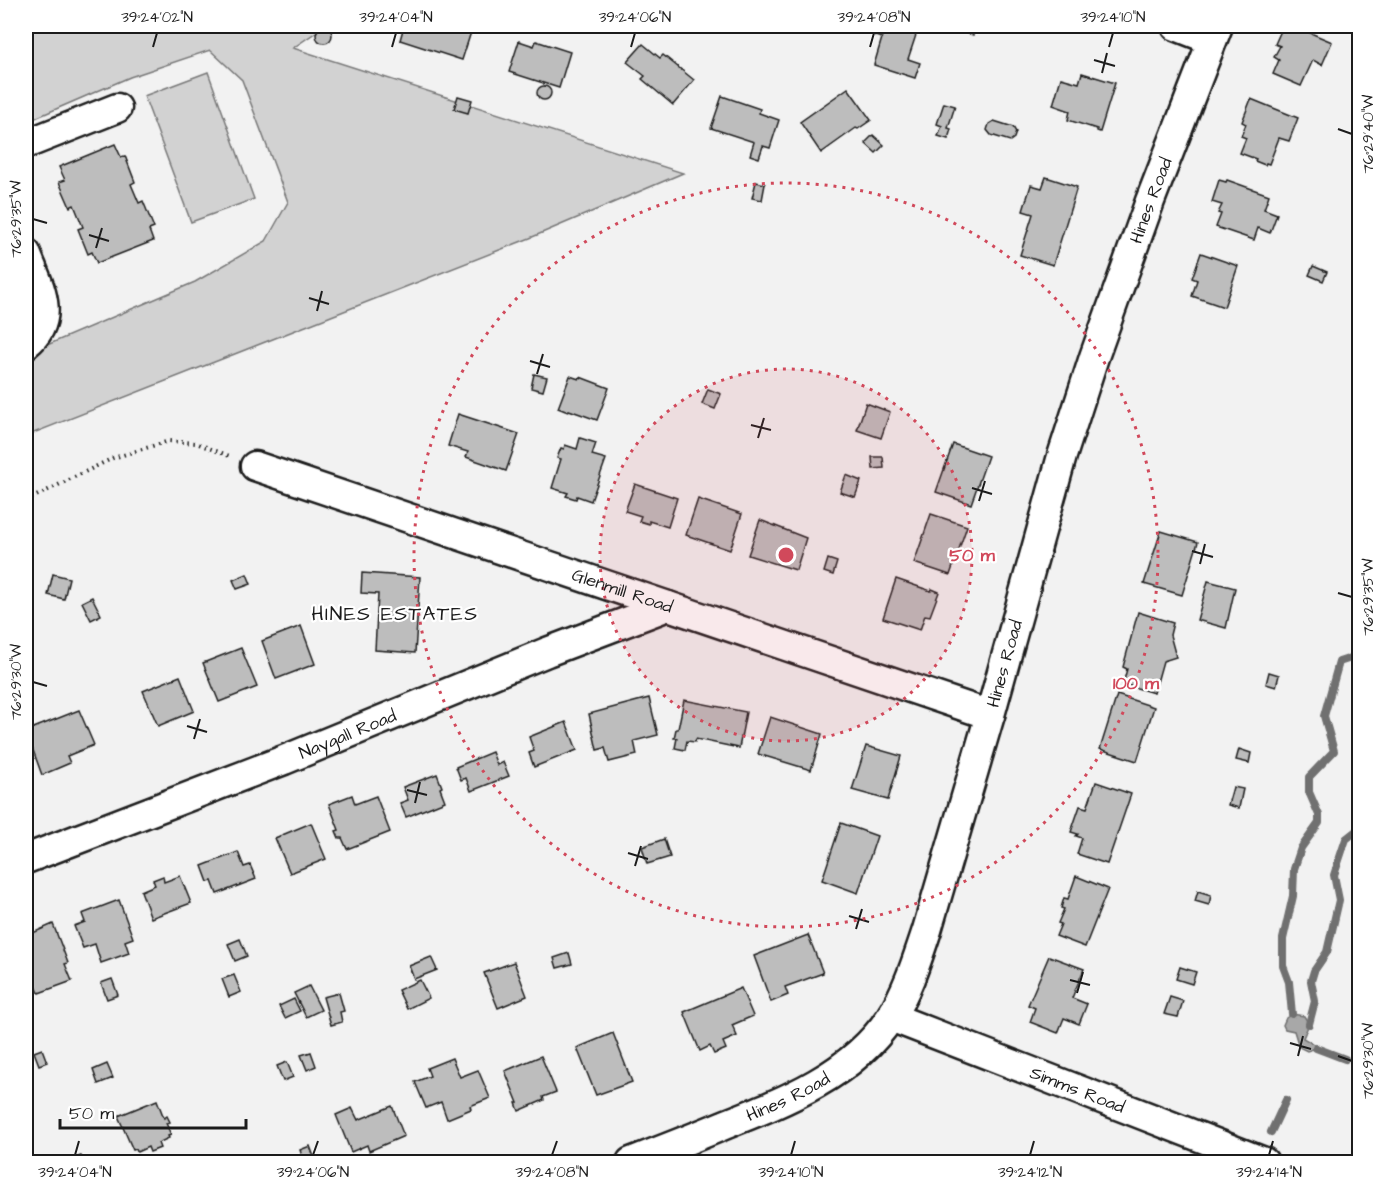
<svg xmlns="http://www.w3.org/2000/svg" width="1385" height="1188" font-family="'Architects Daughter',sans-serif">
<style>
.green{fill:#d2d2d2;stroke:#777;stroke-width:1.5}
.water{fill:#a8a8a8;stroke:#707070;stroke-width:1.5}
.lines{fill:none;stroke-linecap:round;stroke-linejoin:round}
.stream{stroke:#707070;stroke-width:8}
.building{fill:#bdbdbd;stroke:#1c1c1c;stroke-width:1.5}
.minor-casing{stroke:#1c1c1c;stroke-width:33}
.path{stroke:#1c1c1c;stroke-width:4;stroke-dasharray:1.5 4.5;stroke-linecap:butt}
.minor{stroke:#fff;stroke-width:28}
.ticks{fill:none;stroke:#1c1c1c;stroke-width:2}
.ring{fill:none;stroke:#d1495b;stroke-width:3;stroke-dasharray:3 6}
.labels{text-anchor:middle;stroke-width:4.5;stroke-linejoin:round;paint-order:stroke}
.street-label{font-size:18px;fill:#1c1c1c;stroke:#fff}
.neighbourhood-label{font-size:20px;letter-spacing:1.5px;fill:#1c1c1c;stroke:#fff}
.centre{fill:#d1495b;stroke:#fff;stroke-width:3}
.ring-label{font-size:18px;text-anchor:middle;font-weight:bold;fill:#d1495b;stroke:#fff;stroke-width:4.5;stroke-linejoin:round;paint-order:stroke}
.neatline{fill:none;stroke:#1c1c1c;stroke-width:2}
.ticks-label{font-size:15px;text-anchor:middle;fill:#1c1c1c}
</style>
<rect width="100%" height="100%" fill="#f2f2f2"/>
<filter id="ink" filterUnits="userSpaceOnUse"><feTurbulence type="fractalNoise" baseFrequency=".0167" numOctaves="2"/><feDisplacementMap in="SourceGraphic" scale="12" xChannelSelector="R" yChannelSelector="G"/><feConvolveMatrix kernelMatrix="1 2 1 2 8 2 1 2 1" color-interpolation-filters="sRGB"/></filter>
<g filter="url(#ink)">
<g class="green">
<path d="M26,26H325L293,48L683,173L530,238L26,436V354L195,282L266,241L288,202L242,80L210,50L130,77L26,122Z"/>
<path d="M208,72L254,199L191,222L144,96Z"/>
</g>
<path class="water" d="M1292,1014L1304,1016L1309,1024L1303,1038L1315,1045L1316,1048L1307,1051L1299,1047L1294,1031L1285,1029L1283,1025L1286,1018Z"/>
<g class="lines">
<g class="stream">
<path d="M1292,1014L1289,982L1283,966V939L1293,896L1294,869L1301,848L1319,823V815L1309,792V777L1334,751L1324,716L1339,662L1360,655"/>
<path d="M1309,1024L1315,1001L1311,981L1314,971L1327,952L1339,900L1334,875L1346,839L1360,828"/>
<path d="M1316,1048L1345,1059"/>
<path d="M1271,1132L1286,1100"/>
</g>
</g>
<g class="building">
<path d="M404,26H456V27L471,32L462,60L400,40Z"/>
<path d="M878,26H919L908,59L920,63L915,78L874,65L882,38L875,36Z"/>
<path d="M961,26L976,27L973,35L960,31Z"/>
<path d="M1283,26H1294L1332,42L1322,65L1313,60L1301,86L1273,74L1279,60L1274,57L1280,46L1275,44Z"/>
<circle cx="324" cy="35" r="8"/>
<path d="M519,41L534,46L536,41L570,52L559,88L509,72Z"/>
<path d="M643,44L660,58L663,55L694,80L673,105L642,79L645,76L627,62Z"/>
<path d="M1082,73L1115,83L1100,132L1097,131V129L1068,120L1070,111L1053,105L1061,78L1079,83Z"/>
<circle cx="544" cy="93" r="7"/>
<path d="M848,88L871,120L858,129L856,128L821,153L800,122Z"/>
<path d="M458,96L472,100L468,113L454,109Z"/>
<path d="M722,96L760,109L759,113L779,120L770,148L763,146L759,158L750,155L754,142L711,128Z"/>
<path d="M1251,99L1298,118L1289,141L1279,138L1269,164L1266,163L1265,165L1255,161L1256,159L1240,153L1246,138L1241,136L1246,124L1242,122Z"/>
<path d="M944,103L955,106L948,128L951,129L948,139L938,136L942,126L937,124Z"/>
<path d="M994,121L1013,127L1016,132L1014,138L1010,141L991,135L987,130L989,124Z"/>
<path d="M873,135L884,145L876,153L865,143Z"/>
<path d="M115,144L121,157L125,156L135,182L131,184L139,203L143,201L154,228L149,230L153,241L97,263L92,252L88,254L78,229L83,227L74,205L70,207L59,182L65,180L59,167Z"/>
<path d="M1046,177L1077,187L1053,265L1020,255L1033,214L1023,211L1031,185L1042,188Z"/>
<path d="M1219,180L1226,182L1227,180L1269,195L1264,209L1277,214L1270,233L1258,228L1254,240L1216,227L1221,214L1218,213L1222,205L1212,202Z"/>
<path d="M756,182L765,184L762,200L752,198Z"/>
<path d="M1201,253L1238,266L1224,307L1192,296L1197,280L1192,278Z"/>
<path d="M1313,266L1327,272L1323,281L1309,275Z"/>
<path d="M534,374L547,377L543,391L531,388Z"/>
<path d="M570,376L579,379L580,377L609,388L597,420L569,410L568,412L558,408Z"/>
<path d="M708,389L721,394L715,409L702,404Z"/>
<path d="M866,403L890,412L881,438L857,430Z"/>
<path d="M458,414L519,434L506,471L466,457L468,452L448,446Z"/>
<path d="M580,438L596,443L592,455L606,459L591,501L577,496L576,499L566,496L568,493L552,488L561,459L557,458L561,448L564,449L565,445L577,449Z"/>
<path d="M953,444L988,456L971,504L936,492Z"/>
<path d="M872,457H883L884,468L873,469Z"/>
<path d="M846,475L861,481L855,497L840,492Z"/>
<path d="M635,484L677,498L668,527L649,521V524L639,521L641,516L625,511Z"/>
<path d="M698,499L742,514L730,550L686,535Z"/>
<path d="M931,514L967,526L950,575L914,563Z"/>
<path d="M760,520L806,538L796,570L748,555Z"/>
<path d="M1161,531L1198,542L1182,595L1144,584Z"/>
<path d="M828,559L837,562L833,575L824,572Z"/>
<path d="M362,573L420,577L415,653L375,650L378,594L361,593Z"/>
<path d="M53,574L69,578L64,599L48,595Z"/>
<path d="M247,574L251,584L237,589L233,580Z"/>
<path d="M896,579L931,591L932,589L939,592L930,616L925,615L920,630L883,618Z"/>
<path d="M1208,581L1235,588L1226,628L1197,620Z"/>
<path d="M92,597L101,615L91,620L82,602Z"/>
<path d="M1138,612L1173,623L1170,635L1176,657L1163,661L1154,693L1123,684L1127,669L1123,667Z"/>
<path d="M301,626L315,664L276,679L262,641Z"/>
<path d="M241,648L257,687L219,702L203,663Z"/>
<path d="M1269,672L1279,675L1276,687L1266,684Z"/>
<path d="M180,676L194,711L158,726L143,691Z"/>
<path d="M1117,695L1154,707L1137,761L1100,749Z"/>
<path d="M649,698L658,735L634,741L637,755L609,762L605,748L597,750L589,714Z"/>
<path d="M684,700L746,712L739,748L696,739L695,742L687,741L685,750L675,748L677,738H674L676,729H678Z"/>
<path d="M79,710L94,745L67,756L70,763L42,775L26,731Z"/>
<path d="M770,717L822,734L811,770L758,754Z"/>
<path d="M566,722L577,750L534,767L529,753L534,751L529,737Z"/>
<path d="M866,746L901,756L888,800L852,790Z"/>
<path d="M1239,749L1251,753L1249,763L1236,760Z"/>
<path d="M492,752L497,765L503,762L509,776L471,791L466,778L461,780L456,767Z"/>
<path d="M437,774L442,787L440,788L445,801L406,817L400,803L408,800L403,787Z"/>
<path d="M1096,782L1131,794L1107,864L1077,854L1082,838L1076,836L1078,834L1071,832L1080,806L1087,808Z"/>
<path d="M1233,787L1243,789L1239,808L1228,805Z"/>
<path d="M352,795L355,804L376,796L390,832L347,849L342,838H339L336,831L339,830L329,804Z"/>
<path d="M311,823L326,859L290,873L275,838Z"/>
<path d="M841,823L877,836L858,893L822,880Z"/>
<path d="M664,839L670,857L647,864L642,847Z"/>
<path d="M238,852L244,867L250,865L256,879L217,894L212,881L208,882L202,866Z"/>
<path d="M163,876L164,882L180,876L191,903L151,918L141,891L155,885L153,880Z"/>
<path d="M1076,876L1108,889L1085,947L1056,936L1061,924L1058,923L1064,909L1061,908L1064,898L1068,899Z"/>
<path d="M1198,891L1211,895L1209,905L1195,901Z"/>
<path d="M119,900L133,938L125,941L129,953L101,963L95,944L83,948L74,926L85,922L82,914Z"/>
<path d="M53,924L68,963L65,964L72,981L39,993L30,972L26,974V936Z"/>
<path d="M808,935L823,973L785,987L788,995L771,1002L754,956Z"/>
<path d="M240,939L247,956L235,961L228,944Z"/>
<path d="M569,953L572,964L557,968L554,958Z"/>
<path d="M1049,956L1084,969L1072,998L1087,1004L1079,1024L1064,1018L1058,1033L1030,1022L1035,1008L1028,1005Z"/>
<path d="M431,957L437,970L414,979L409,966Z"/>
<path d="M514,962L527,996L498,1008L484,973Z"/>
<path d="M1180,967L1196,972L1192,984L1176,979Z"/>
<path d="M234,975L241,992L229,997L222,979Z"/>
<path d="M112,979L118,995L107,999L101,983Z"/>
<path d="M420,980L429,998L407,1009L398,990Z"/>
<path d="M309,986L321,1010L306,1017L294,993Z"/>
<path d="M741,988L753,1016L732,1025L737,1036L723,1042L726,1049L714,1054L710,1046L700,1051L684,1012Z"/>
<path d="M339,993L344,1011L340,1012L342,1022L331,1025L323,997Z"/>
<path d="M1170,997L1183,1001L1178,1017L1164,1014Z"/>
<path d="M294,999L300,1011L285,1018L279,1006Z"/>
<path d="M613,1033L632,1082L596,1095L577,1048Z"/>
<path d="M42,1049L47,1062L39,1065L34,1052Z"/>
<path d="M311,1052L316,1066L307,1070L301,1055Z"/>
<path d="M541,1056L556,1092L543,1097L544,1100L519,1111L516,1103H518L505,1071Z"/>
<path d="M452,1058L460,1077L478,1070L490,1098L470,1106L471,1109L447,1119L441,1102L426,1108L415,1082L430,1076L427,1068Z"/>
<path d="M287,1062L293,1077L283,1081L277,1066Z"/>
<path d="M107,1064L113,1078L98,1084L93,1070Z"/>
<path d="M157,1100L164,1118L167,1116L170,1122L166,1123L171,1135L168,1136L169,1138L158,1143L160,1148L150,1152L148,1147L137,1152L136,1149L133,1150L118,1116Z"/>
<path d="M392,1106L404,1136L369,1151L367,1145L351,1152L336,1115L352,1108L358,1120Z"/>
<path d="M310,1146L316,1162H304L300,1150Z"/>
<path d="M900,1154L902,1159L914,1154L918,1162H889L888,1158Z"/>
<path d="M81,1156L84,1162H65Z"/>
</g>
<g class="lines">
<defs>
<g id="minor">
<path d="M1176,26L1212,40"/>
<path d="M26,144L117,108"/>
<path d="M26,253C38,285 59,318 26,344"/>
<path id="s1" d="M255,466L990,715"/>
<path id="s2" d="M26,859L284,760L547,652L668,606"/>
<path id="s3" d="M891,1017L1264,1162"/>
<path id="s4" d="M631,1162C662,1150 693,1138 724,1125C785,1101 852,1075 890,1018C907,992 917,960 927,930L990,715L1062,456L1094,357L1150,201L1218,26"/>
</g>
</defs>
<use href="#minor" class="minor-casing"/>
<path class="path" d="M26,501L113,458L169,441L196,443L232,457"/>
<use href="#minor" class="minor"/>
</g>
</g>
<path class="ticks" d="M153,47L157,33M392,47L396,33M631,47L635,33M870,47L874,33M1109,47L1113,33M1094,60L1115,66M1102,73L1107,53M1338,129L1352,134M33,219L47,223M89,235L109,241M96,248L102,228M309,298L329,304M317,311L322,291M530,361L550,367M537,374L543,354M751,425L771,430M758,438L764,418M972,488L992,494M979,501L985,481M1192,551L1213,557M1200,564L1205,544M1338,593L1352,597M33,682L47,686M187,726L207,732M194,739L200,719M407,790L427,795M415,803L420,782M628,853L648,859M635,866L641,846M849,916L869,922M856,929L862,909M1070,980L1090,985M1077,993L1083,972M1290,1043L1311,1049M1298,1056L1303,1036M1338,1056L1352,1061M75,1155L79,1141M313,1155L318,1141M552,1155L557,1141M791,1155L795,1141M1030,1155L1034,1141M1269,1155L1273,1141"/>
<circle cx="786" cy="555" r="186" fill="#d1495b" fill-opacity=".12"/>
<g class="ring">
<circle cx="786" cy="555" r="186"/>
<circle cx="786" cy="555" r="372"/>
</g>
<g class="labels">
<g class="street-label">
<text dy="6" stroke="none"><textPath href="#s4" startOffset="1160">Hines Road</textPath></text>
<text dy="6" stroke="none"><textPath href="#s1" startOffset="388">Glenmill Road</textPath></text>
<text dy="6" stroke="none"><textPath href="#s4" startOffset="674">Hines Road</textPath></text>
<text dy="6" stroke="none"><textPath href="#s2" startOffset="345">Naygall Road</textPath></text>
<text dy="6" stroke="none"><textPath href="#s3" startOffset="200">Simms Road</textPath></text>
<text dy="6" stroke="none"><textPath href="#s4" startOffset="170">Hines Road</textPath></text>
</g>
<g class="neighbourhood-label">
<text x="395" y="620">HINES ESTATES</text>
</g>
</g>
<circle cx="786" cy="555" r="9" class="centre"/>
<g class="ring-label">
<text x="972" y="561">50 m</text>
<text x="1136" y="689">100 m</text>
</g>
<rect width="1385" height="1188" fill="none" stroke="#fff" stroke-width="66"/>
<path d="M60 1119v9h186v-9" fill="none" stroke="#1c1c1c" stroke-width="3"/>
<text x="69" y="1119" font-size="18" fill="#1c1c1c" stroke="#ffffff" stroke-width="4.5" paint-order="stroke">50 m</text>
<rect x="33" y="33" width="1319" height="1122" class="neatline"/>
<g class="ticks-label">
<text x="157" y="22">39°24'02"N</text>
<text x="396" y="22">39°24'04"N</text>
<text x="635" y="22">39°24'06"N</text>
<text x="874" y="22">39°24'08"N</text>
<text x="1113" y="22">39°24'10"N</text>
<text transform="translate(1368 134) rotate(-90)" y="5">76°29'40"W</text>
<text transform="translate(16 219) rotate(-90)" y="5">76°29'35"W</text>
<text transform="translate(1368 597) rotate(-90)" y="5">76°29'35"W</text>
<text transform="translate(16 682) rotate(-90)" y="5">76°29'30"W</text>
<text transform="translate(1368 1061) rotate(-90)" y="5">76°29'30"W</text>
<text x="75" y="1177">39°24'04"N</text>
<text x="313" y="1177">39°24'06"N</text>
<text x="552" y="1177">39°24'08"N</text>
<text x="791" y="1177">39°24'10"N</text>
<text x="1030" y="1177">39°24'12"N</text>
<text x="1269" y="1177">39°24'14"N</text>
</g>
</svg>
